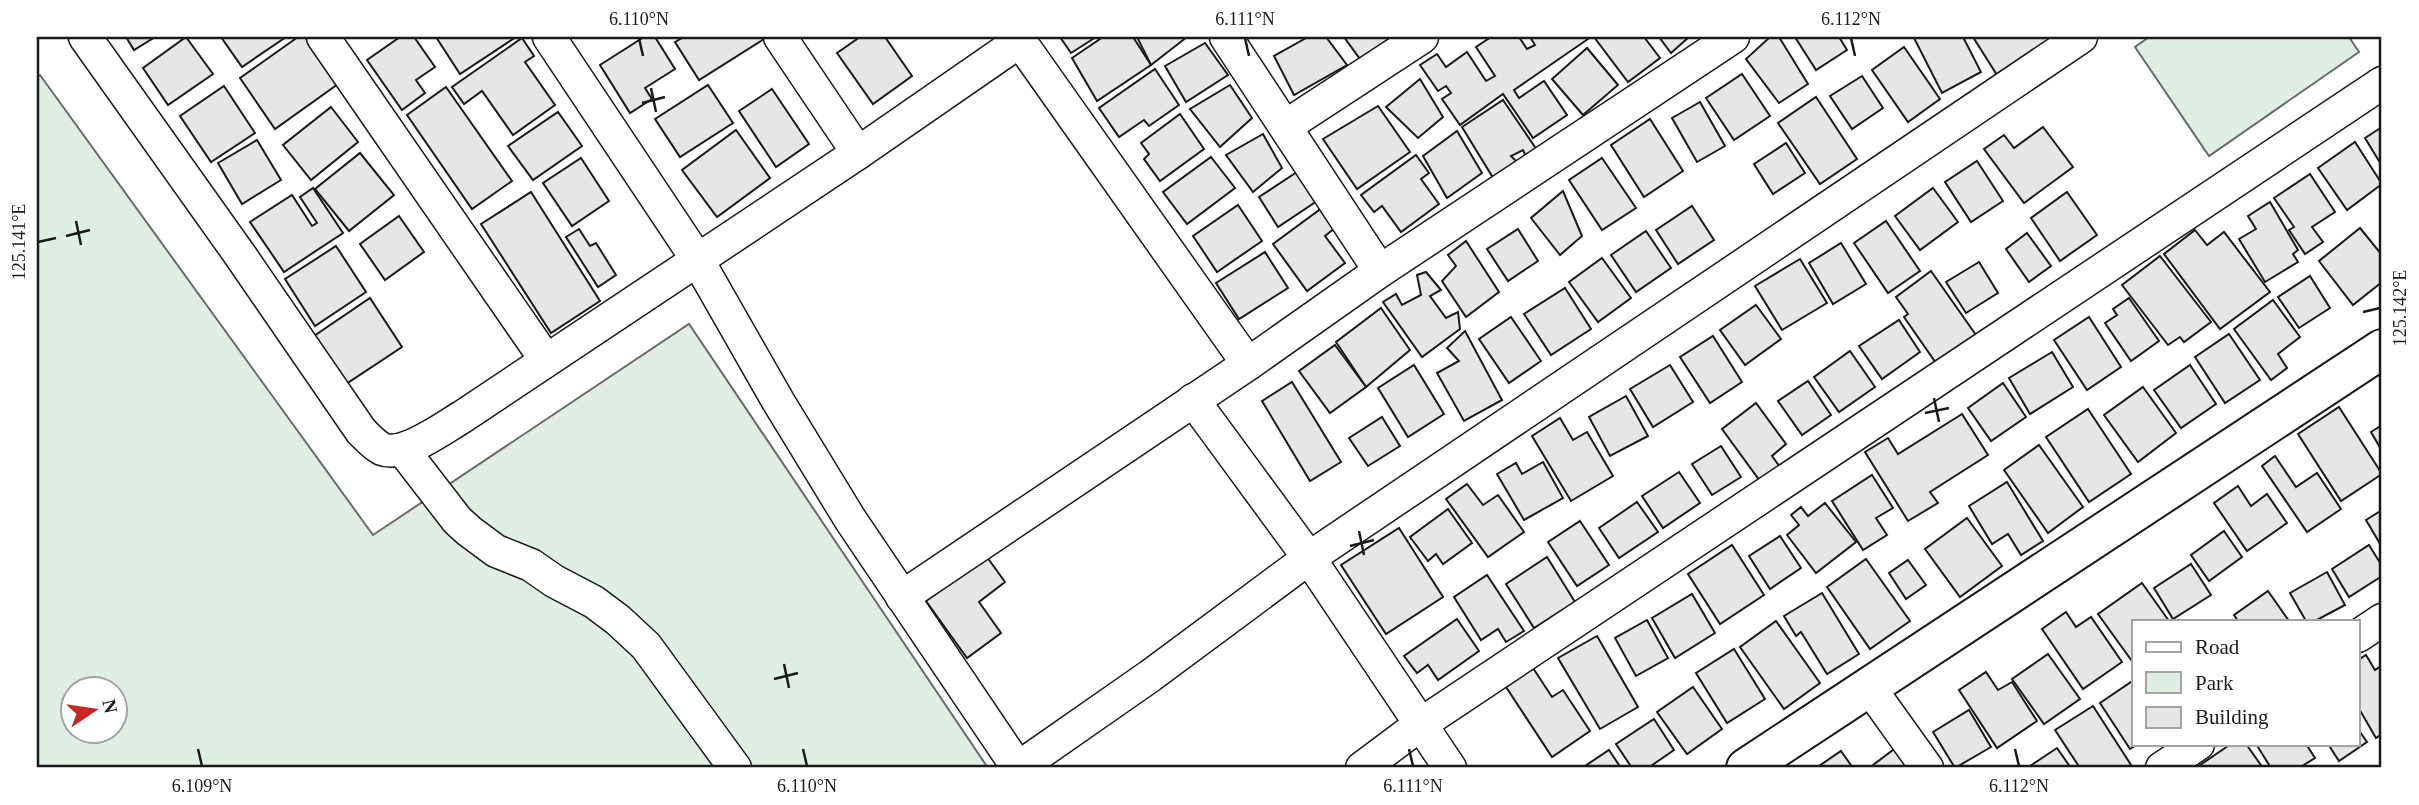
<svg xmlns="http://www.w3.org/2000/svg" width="2419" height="805" font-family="'Times New Roman',serif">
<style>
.green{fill:#e0efe3;stroke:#6a6a6a;stroke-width:2;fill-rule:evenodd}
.building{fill:#e6e6e6;stroke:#1a1a1a;stroke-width:2}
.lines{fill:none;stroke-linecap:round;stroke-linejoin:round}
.street-casing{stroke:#1a1a1a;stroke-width:35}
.secondary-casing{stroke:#1a1a1a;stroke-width:42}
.street{stroke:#fff;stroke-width:32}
.secondary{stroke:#fff;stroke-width:38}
.ticks{fill:none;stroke:#1a1a1a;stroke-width:2.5}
.neatline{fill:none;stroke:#1a1a1a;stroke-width:2.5}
.ticks-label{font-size:18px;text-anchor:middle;fill:#1a1a1a}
</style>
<rect width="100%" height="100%" fill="#fff"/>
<g class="green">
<path d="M2149,37H2349L2359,52L2209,156L2135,47Z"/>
<path d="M40,75L373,535L689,324L988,768H37V77ZM74,690H116V732H74Z"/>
</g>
<g class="building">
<path d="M126,37H155L134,50Z"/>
<path d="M186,37L213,74L168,105L143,68Z"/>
<path d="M221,37H286L242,67Z"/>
<path d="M298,37H305L338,84L275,129L240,78Z"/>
<path d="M400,37H414L435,67L416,80L425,93L402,110L367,60Z"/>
<path d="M436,37H516L460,74Z"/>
<path d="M644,37H655L675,69L645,88L652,99L630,113L600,65Z"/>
<path d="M684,37H763L764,39L699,80L675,42Z"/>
<path d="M860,37H885L912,76L873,104L837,53Z"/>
<path d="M1060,37H1096L1071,53Z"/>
<path d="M1103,37H1133L1151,65L1097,101L1072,58Z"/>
<path d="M1137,37H1187L1151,65Z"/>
<path d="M1308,37H1326L1347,65L1294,95L1274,56Z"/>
<path d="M1344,37H1392L1360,59Z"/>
<path d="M1491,37H1519L1527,49L1535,45L1530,37H1587L1588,39L1514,90L1519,98L1544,81L1567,115L1533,138L1503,94L1460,125L1442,99L1451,93L1446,86L1438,91L1420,65L1437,54L1446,67L1467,52L1486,81L1495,76L1476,47Z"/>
<path d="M1594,37H1644L1660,58L1628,82Z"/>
<path d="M1659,37H1689L1671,53Z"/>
<path d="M1770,37H1779L1808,84L1779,103L1746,59Z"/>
<path d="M1795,37H1839L1847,50L1816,70Z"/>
<path d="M1916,37H1963L1981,72L1942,93L1914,38Z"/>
<path d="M1973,37H2056L1997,75Z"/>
<path d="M522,38L534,56L525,62L555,105L513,135L482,91L464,104L452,87Z"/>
<path d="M1205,43L1228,75L1186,102L1165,66Z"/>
<path d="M1904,47L1940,99L1908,122L1872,70Z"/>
<path d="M1587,48L1618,85L1583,115L1552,79Z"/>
<path d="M1155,69L1179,105L1149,126L1144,120L1119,137L1099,108Z"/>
<path d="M1742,74L1770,116L1734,140L1706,98Z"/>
<path d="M1862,76L1883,108L1852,129L1830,96Z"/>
<path d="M1420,79L1443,117L1418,138L1386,107Z"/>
<path d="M708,85L733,123L680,157L655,119Z"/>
<path d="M1230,85L1252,118L1220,147L1190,109Z"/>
<path d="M224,86L255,133L211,162L180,116Z"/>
<path d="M446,87L512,181L472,209L407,115Z"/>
<path d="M772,89L809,144L776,167L739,111Z"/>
<path d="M1816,97L1857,159L1820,184L1778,123Z"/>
<path d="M1503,100L1537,150L1527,159L1523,150L1511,156L1520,165L1495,181L1462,127Z"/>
<path d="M1700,102L1725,146L1697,162L1672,118Z"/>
<path d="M1378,106L1410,152L1357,189L1323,139Z"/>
<path d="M331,107L358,142L311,180L283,145Z"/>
<path d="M558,112L582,146L533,180L508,146Z"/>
<path d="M1180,114L1204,149L1160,181L1144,159L1149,154L1141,143Z"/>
<path d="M1650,119L1683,171L1644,197L1611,145Z"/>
<path d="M2043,127L2073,167L2024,203L1984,149L2004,135L2014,148Z"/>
<path d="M2382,127V166L2365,138Z"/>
<path d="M736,130L770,178L717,217L682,170Z"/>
<path d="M1457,131L1482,173L1447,198L1423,156Z"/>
<path d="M1263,134L1282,168L1253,192L1226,155Z"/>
<path d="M257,140L281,180L242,204L218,163Z"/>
<path d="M2355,142L2382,184L2347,210L2318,168Z"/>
<path d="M1786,143L1805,173L1773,194L1754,164Z"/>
<path d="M360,153L394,195L349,231L315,189Z"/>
<path d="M1416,155L1429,173L1421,179L1439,204L1401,232L1382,206L1374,212L1361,195Z"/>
<path d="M1211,157L1235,188L1187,224L1163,192Z"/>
<path d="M581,158L609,201L572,226L543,183Z"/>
<path d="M1602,158L1636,208L1602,230L1569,180Z"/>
<path d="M1977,161L2003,201L1971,222L1945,182Z"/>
<path d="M1303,168L1323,197L1278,227L1259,197Z"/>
<path d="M2310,174L2335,212L2312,227L2323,242L2305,254L2289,230L2294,227L2274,198Z"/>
<path d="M313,188L343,233L284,272L250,222L292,195L312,226L317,223L300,197Z"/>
<path d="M1933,188L1958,222L1920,250L1895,216Z"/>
<path d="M1563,191L1582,236L1560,255L1531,218Z"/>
<path d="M531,192L600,301L551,333L481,224Z"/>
<path d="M2067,192L2097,235L2060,261L2031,218Z"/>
<path d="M2270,202L2298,250L2293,254L2298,262L2265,282L2239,239L2256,229L2248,216Z"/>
<path d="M1238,205L1262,241L1217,272L1193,236Z"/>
<path d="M1326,205L1340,224L1325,236L1345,263L1307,291L1273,244Z"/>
<path d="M1692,206L1714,240L1678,264L1656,230Z"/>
<path d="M399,216L424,252L385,280L360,244Z"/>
<path d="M1886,221L1920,271L1888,293L1854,243Z"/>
<path d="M2360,228L2382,255V282L2353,305L2319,261Z"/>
<path d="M579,229L590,246L596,243L616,275L598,287L566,237Z"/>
<path d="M1518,229L1538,261L1508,281L1487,249Z"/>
<path d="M2195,230L2207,245L2224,232L2270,292L2220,329L2164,254Z"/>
<path d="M1646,231L1671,268L1636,292L1611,255Z"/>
<path d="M2027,233L2051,266L2029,282L2006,249Z"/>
<path d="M1466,241L1499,292L1466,317L1442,281L1456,266L1448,255Z"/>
<path d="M1841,243L1866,284L1833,304L1809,263Z"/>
<path d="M336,246L366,292L315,326L285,279Z"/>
<path d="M1265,252L1288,288L1239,319L1216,283Z"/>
<path d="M2160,256L2211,322L2184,342L2180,337L2168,345L2122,285Z"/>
<path d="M1602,258L1631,298L1598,322L1569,282Z"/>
<path d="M1800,259L1827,303L1782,330L1755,286Z"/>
<path d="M1979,262L1998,293L1966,313L1946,282Z"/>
<path d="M1931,271L1976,335L1936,363L1904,317L1908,314L1896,297Z"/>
<path d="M1426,272L1441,290L1430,296L1446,318L1458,312L1460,329L1422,357L1383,302L1396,294L1402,305L1421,295L1417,275Z"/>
<path d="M2310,276L2330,308L2299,328L2278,297Z"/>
<path d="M1565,288L1591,329L1551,355L1524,314Z"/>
<path d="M370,298L402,347L346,384L314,336Z"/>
<path d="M2129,298L2159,341L2131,361L2105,323L2117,315L2113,309Z"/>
<path d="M2273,300L2300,337L2278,354L2287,368L2271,380L2234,329Z"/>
<path d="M1756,305L1781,339L1745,365L1720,330Z"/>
<path d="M1381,308L1410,350L1366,387L1336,342Z"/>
<path d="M1511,317L1541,361L1509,383L1479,339Z"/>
<path d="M2089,317L2121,367L2087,390L2054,340Z"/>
<path d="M1899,320L1920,352L1882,379L1859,346Z"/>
<path d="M1465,331L1502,400L1464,421L1437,373L1459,361L1447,348Z"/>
<path d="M2229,334L2260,380L2225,403L2195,357Z"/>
<path d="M1713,336L1742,382L1710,403L1680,357Z"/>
<path d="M1335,345L1366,387L1330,413L1299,371Z"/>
<path d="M1850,351L1875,387L1839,412L1814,377Z"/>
<path d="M2052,352L2073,387L2030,414L2009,378Z"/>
<path d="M1414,365L1444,414L1408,437L1378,388Z"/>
<path d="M1670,365L1693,402L1653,427L1630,389Z"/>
<path d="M2190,365L2216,404L2181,428L2154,390Z"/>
<path d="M1808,381L1831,415L1802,435L1778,401Z"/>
<path d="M1292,382L1341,462L1310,481L1262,401Z"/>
<path d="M2003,383L2026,417L1991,441L1968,408Z"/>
<path d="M2143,387L2176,433L2138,462L2104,415Z"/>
<path d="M1626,396L1648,436L1610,456L1589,417Z"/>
<path d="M1756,403L1786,444L1772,456L1780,467L1760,481L1722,429Z"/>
<path d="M2339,407L2382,474L2341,501L2298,434Z"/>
<path d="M2088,409L2131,474L2089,502L2046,437Z"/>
<path d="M1962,414L1988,455L1930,492L1938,503L1908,521L1865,452L1888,438L1898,454Z"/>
<path d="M1382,417L1400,446L1368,466L1349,438Z"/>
<path d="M1560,418L1573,440L1587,432L1613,476L1571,501L1532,436Z"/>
<path d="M2382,425V451L2371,432Z"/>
<path d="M2039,445L2083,507L2048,533L2004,470Z"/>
<path d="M1721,446L1741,477L1712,495L1692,464Z"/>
<path d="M2275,456L2296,487L2317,473L2341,509L2307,532L2262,466Z"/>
<path d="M1543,462L1563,498L1524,520L1497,474L1516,463L1522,474Z"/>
<path d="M1679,472L1700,503L1663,528L1642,496Z"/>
<path d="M1872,475L1893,508L1876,518L1887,535L1863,550L1832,501Z"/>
<path d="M2007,482L2043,541L2021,555L2008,534L1992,544L1969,506Z"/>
<path d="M1467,484L1483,505L1498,495L1524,532L1488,557L1446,499Z"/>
<path d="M2238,486L2251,506L2267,494L2287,523L2247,551L2214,503Z"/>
<path d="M1637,502L1658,532L1619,558L1599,528Z"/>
<path d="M1825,503L1856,542L1816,573L1787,535L1799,525L1791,515L1801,507L1808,516Z"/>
<path d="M1448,509L1472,543L1443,564L1436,554L1428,561L1410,537Z"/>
<path d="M2382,510V547L2366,520Z"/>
<path d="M1967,518L2002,566L1960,597L1925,549Z"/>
<path d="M1580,521L1609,565L1577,586L1548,542Z"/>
<path d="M1399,528L1443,597L1386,634L1341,565Z"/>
<path d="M2224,531L2242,557L2209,581L2191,555Z"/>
<path d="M1780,536L1801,568L1770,589L1749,556Z"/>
<path d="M1732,545L1764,595L1720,624L1688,574Z"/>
<path d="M2369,545L2382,566V576L2349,597L2332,569Z"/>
<path d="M987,557L1005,582L979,602L1001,633L967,658L926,601Z"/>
<path d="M1547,557L1575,602L1534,628L1506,584Z"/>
<path d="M1866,559L1910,621L1870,649L1827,587Z"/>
<path d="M1908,560L1926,585L1906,599L1889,573Z"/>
<path d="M2191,564L2211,595L2173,619L2154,588Z"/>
<path d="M2327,572L2345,605L2315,621H2306L2290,593Z"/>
<path d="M1487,575L1524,631L1506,642L1498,629L1481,640L1454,597Z"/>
<path d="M2142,583L2169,621H2134V664L2098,614Z"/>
<path d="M2268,591L2289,621H2238L2234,615Z"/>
<path d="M1822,593L1859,654L1827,674L1801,632L1796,636L1784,616Z"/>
<path d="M1692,594L1715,633L1675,658L1652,618Z"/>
<path d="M2066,612L2076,627L2091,617L2122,662L2083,689L2042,629Z"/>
<path d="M1457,619L1479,651L1438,680L1428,665L1417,673L1404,656Z"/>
<path d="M1647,620L1668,658L1636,676L1615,638Z"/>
<path d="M1776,621L1820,683L1784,709L1740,647Z"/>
<path d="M1597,636L1638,707L1600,729L1558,658Z"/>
<path d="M1734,649L1765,699L1727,723L1696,673Z"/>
<path d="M2048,654L2080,699L2044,724L2012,679Z"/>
<path d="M2366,655L2375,670L2381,666L2382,669V734L2376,738L2358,707V660Z"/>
<path d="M1533,668L1552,697L1563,690L1590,731L1552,757L1506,687Z"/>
<path d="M1986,672L1998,690L2012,682L2037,721L1997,748L1959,690Z"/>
<path d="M2134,680V744H2138L2130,749L2100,703Z"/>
<path d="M1693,687L1722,729L1687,754L1657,712Z"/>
<path d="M2093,706L2133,768H2080L2055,730Z"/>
<path d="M1969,710L1991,747L1955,768L1933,732Z"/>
<path d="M1654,719L1674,750L1648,768H1632L1616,744Z"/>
<path d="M2358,729L2367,742L2339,761L2328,744H2358Z"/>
<path d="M2231,744H2246L2263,768H2202L2200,765Z"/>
<path d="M2256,744H2306L2315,758L2299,768H2271Z"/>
<path d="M1897,747L1913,768H1869Z"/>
<path d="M2057,748L2071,768H2027Z"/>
<path d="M1609,750L1621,768H1582Z"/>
<path d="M1841,751L1853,768H1816Z"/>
</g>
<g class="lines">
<defs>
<g id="street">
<path d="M85,37L240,255L361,431C367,437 374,445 382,449C404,458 443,428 462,417L858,153L1020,41"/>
<path d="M323,37L546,360"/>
<path d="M549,37L697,259L778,401L850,519L1018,768"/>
<path d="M780,37L858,153"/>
<path d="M1017,37L1248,364"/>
<path d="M1226,37L1380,271"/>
<path d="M1286,126L1422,37"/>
<path d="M1193,400L1309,558L1450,768"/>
<path d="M403,450L457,520L469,531L496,551L531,565L554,581L594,602L618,620L646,646L735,768"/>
<path d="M902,597L1248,364L1380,271L1733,37"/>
<path d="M2358,636L2382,620"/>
<path d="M1869,687L1927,768"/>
<path d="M1018,768L1150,676L1309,558L2081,37"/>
<path d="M1362,768L1421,724L2382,83"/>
<path d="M2162,768L2198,744"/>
</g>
<path id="secondary" d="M1746,768L2382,349"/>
</defs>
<use href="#street" class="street-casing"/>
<use href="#secondary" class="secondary-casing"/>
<use href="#street" class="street"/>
<use href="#secondary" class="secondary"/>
</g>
<path class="ticks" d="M639,38L643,56M1245,38L1249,56M1851,38L1855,56M651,88L656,112M642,103L665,97M76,221L81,245M66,236L90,230M38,242L56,238M2363,312L2380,308M1934,398L1939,422M1925,413L1949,408M1359,531L1364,555M1350,546L1374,540M784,664L789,688M774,679L798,673M198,749L202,766M803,749L807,766M1409,749L1413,766M2015,749L2019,766"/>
<rect width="2419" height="805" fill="none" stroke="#ffffff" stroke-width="77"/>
<rect x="2132" y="620" width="228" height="126" fill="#ffffff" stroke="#a3a3a3" stroke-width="2"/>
<rect x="2146" y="642" width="35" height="10" fill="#ffffff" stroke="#a3a3a3" stroke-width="2"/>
<text x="2195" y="654" font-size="21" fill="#1a1a1a">Road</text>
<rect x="2146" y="672" width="35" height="21" fill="#e0efe3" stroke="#a3a3a3" stroke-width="2"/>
<text x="2195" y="690" font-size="21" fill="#1a1a1a">Park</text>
<rect x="2146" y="707" width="35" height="21" fill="#e6e6e6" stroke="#a3a3a3" stroke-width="2"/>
<text x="2195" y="724" font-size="21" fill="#1a1a1a">Building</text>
<g transform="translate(94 710) rotate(77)"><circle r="33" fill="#ffffff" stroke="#a3a3a3" stroke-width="2"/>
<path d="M0-5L12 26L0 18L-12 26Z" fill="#c62828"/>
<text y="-10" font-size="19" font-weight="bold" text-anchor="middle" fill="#1a1a1a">N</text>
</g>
<rect x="38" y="38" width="2342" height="728" class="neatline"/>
<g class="ticks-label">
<text x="639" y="25">6.110°N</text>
<text x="1245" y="25">6.111°N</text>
<text x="1851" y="25">6.112°N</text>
<text transform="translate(19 242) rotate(-90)" y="6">125.141°E</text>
<text transform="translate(2400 308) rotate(-90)" y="6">125.142°E</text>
<text x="202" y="792">6.109°N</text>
<text x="807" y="792">6.110°N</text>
<text x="1413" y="792">6.111°N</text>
<text x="2019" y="792">6.112°N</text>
</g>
</svg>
